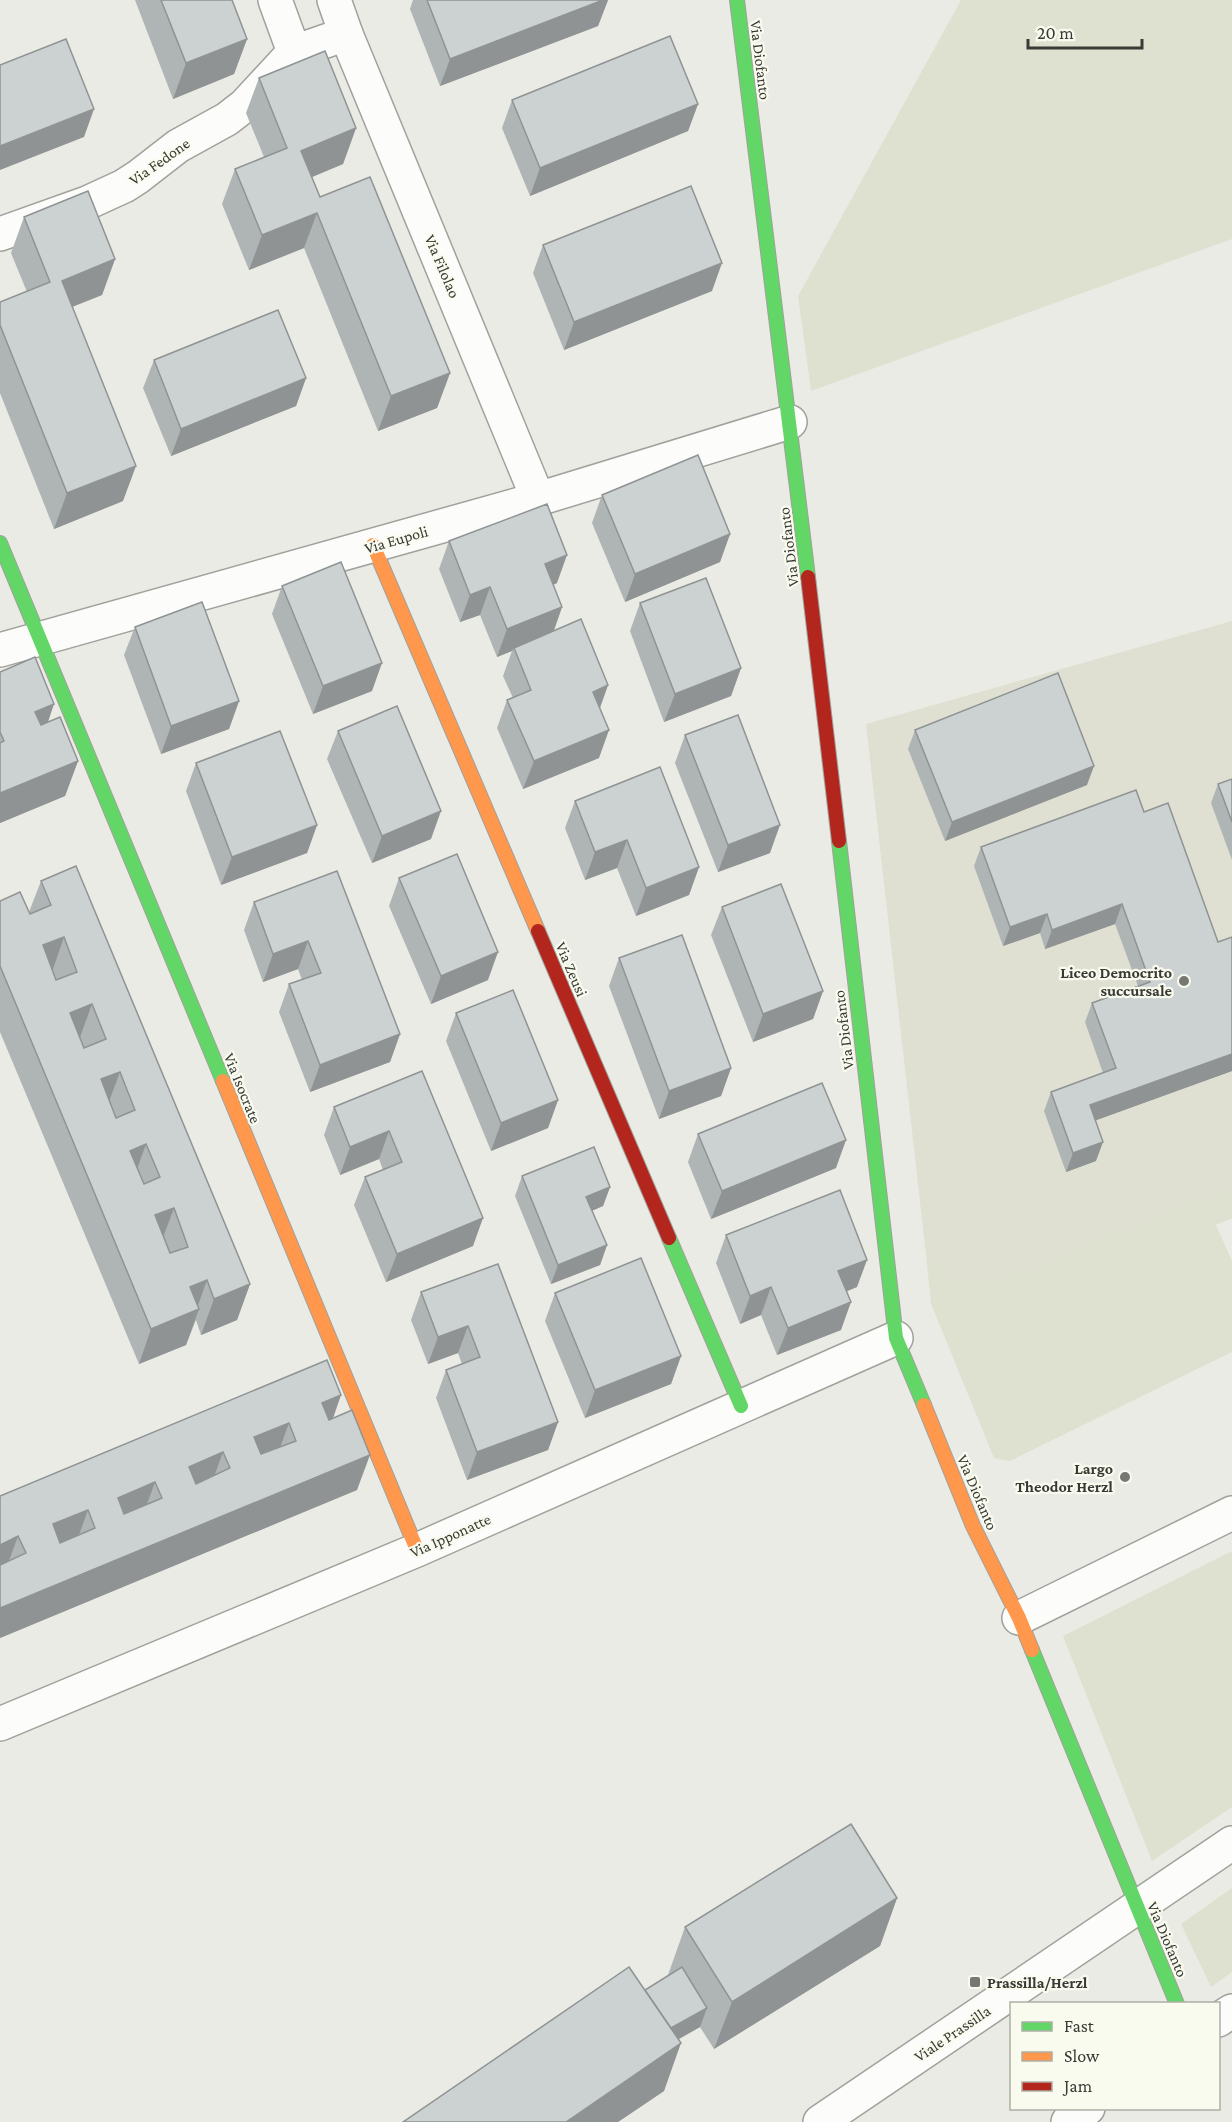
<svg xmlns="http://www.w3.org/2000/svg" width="1232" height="2122" font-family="'Crimson Pro',serif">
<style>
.built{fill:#dfe0d2}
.green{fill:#dfe1d0}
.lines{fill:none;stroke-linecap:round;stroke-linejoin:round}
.street-casing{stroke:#a1a19c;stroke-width:36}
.fast-casing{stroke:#a1a19c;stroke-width:16}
.slow-casing{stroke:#a1a19c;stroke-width:16}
.jam-casing{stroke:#a1a19c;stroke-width:16}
.street{stroke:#fcfcfb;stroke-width:33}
.fast{stroke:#63d668;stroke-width:14}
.slow{stroke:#ff974d;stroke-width:14}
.jam{stroke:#b3261e;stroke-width:14}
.wall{fill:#afb5b5}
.shaded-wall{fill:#8f9393}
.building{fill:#ccd2d2;stroke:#8f9393;stroke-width:1.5;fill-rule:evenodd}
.poi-dot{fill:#777873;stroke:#fafbef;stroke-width:2}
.labels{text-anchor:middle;stroke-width:4.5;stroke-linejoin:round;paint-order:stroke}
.street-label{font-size:16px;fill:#393a35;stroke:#fafbef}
.poi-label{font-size:16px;font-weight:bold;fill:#393a35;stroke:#fafbef;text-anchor:end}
</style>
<rect width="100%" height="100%" fill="#ebebe5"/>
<path class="built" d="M1232,621V1187L997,1282L980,1285L963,1282L945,1273L926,1255L866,724Z"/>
<g class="green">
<path d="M961,0H1232V239L811,391L798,296Z"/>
<path d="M1232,1187V1218L1216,1225L1232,1261V1352L1010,1461L994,1458L931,1304L926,1255C950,1278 963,1287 997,1282Z"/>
<path d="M1232,1551V1807L1152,1861L1063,1636Z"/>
<path d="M1232,1888V1972L1211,1987L1181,1924Z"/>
</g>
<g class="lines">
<defs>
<g id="street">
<path d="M275,0L294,52L346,34L334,0"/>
<path d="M346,34L538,499"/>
<path d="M0,234L87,203L124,186L138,177L178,146L227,119L245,105L294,52"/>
<path d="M0,650L538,499L790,422"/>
<path d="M1019,1618L1232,1513"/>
<path d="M0,1724L417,1550L896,1338"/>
<path d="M1218,2020L1232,2011"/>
<path d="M820,2122L1232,1843"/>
<path d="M1068,2122L1088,2108"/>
</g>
<g id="fast">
<path d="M737,0L808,577"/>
<path d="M0,543L223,1081"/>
<path d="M839,841L896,1338L924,1405"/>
<path d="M669,1238L741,1406"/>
<path d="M1032,1650L1177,2004"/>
</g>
<g id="slow">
<path d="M373,545L538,931"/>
<path d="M223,1081L417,1550"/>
<path d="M924,1405L973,1526L1019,1618L1032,1650"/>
</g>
<g id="jam">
<path d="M808,577L839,841"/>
<path d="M538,931L669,1238"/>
</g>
</defs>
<use href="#street" class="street-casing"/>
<use href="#fast" class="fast-casing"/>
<use href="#slow" class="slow-casing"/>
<use href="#jam" class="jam-casing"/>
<use href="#street" class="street"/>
<use href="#fast" class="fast"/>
<use href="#slow" class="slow"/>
<use href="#jam" class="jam"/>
</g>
<g class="wall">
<path d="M135,0H232L247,39L234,74L173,99Z"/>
<path d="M413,0H608L598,26L440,86L410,9Z"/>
<path d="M259,78L356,128L343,164L312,177L320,197L450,373L437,408L378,431L304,248L249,270L222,204L235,169L264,157L246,113Z"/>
<path d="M512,100L698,104L688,131L530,196L502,128Z"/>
<path d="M24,217L115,259L102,295L72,307L123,501L54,529L0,393V302L27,292L11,253Z"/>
<path d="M543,245L712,291L564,350L533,273Z"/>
<path d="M154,360L306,378L296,406L171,456L143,388Z"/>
<path d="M602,495L730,534L720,562L625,602L592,523Z"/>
<path d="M449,541L557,583L553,585L562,607L554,631L608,685L600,708L599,758L523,789L497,728L507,700L513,698L503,676L512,651L497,657L480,615L460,622L439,569Z"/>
<path d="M282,586L372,691L313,714L272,614Z"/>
<path d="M640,603L741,668L731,696L664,722L630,631Z"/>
<path d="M135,627L239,701L229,729L161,754L124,655Z"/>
<path d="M0,672L48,722L78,761L65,796L0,823Z"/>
<path d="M915,730L1087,785L945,841L908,749Z"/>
<path d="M338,731L431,839L372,863L327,759Z"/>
<path d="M685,735L770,853L718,872L675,763Z"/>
<path d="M196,763L317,825L307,853L221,885L186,791Z"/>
<path d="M1232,779V860L1211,803L1218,784Z"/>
<path d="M575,801L699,867L689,895L636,916L617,868L585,880L565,828Z"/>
<path d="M1144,812L1218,942L1232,1071L1096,1120V1161L1066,1172L1044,1111L1051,1092L1103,1073L1085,1022L1092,1003L1138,986L1115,924L1045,949L1040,933L1003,946L974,866L981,847Z"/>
<path d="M337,871L400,1034L390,1062L310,1092L279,1012L289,984L302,980L298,969L263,982L244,930L254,902Z"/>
<path d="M399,878L488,980L431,1004L389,906Z"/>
<path d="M41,881L250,1284L237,1320L201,1335L196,1320L186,1345L139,1364L0,1032V901L29,912Z"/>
<path d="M722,907L823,991L813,1019L753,1042L711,935Z"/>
<path d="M619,958L731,1068L721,1096L659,1119L609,986Z"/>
<path d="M456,1013L558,1100L548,1128L491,1151L446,1041Z"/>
<path d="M422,1071L473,1246L386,1282L354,1205L365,1177L383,1170L379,1159L340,1175L324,1135L334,1107Z"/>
<path d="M698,1134L836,1168L711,1219L688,1162Z"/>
<path d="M522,1176L610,1187L603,1206L592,1211L607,1245L600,1265L551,1284L515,1196Z"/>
<path d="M726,1235L857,1287L847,1291L841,1330L777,1355L761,1315L740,1324L716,1263Z"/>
<path d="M498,1264L558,1422L548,1450L467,1480L436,1398L446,1370L462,1364L458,1353L428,1364L411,1320L421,1292Z"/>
<path d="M555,1293L681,1356L671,1384L585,1418L545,1321Z"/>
<path d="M327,1360L333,1418L357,1490L0,1638V1496Z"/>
<path d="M897,1898L880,1946L714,2049L700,2027L679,2039L664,2091L618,2122H403L645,1990L668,1975L685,1927Z"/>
</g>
<g class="shaded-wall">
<path d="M603,0H608L598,26L440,86L450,59Z"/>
<path d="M247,39L234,74L173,99L186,63Z"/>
<path d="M698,104L688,131L530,196L540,168Z"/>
<path d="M94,109L84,137L0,170V146Z"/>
<path d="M356,128L343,164L288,187L301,151Z"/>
<path d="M317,213L304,248L249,270L262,235Z"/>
<path d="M115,259L102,295L49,316L62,281Z"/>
<path d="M722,263L712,291L564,350L574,322Z"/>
<path d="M450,373L437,408L378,431L391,396Z"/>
<path d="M306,378L296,406L171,456L181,429Z"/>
<path d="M136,466L123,501L54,529L67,493Z"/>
<path d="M730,534L720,562L625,602L635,574Z"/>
<path d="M567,555L557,583L535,592L545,564Z"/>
<path d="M490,587L480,615L460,622L470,595Z"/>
<path d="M562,607L552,635L514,648L512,651L497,657L507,629Z"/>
<path d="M382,663L372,691L313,714L323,686Z"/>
<path d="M741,668L731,696L664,722L675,694Z"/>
<path d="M608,685L598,713L593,692Z"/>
<path d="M239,701L229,729L161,754L171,726Z"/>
<path d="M54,704L42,740L35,712Z"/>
<path d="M609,730L599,758L523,789L534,761Z"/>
<path d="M78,761L65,796L0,823V793Z"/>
<path d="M1094,766L1087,785L945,841L952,822Z"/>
<path d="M441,811L431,839L372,863L382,836Z"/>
<path d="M317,825L307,853L221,885L232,857Z"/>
<path d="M780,825L770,853L718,872L728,845Z"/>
<path d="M627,840L617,868L585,880L595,852Z"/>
<path d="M699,867L689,895L636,916L646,888Z"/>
<path d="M1122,904L1115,924L1045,949L1052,930Z"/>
<path d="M1047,914L1040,933L1003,946L1010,927Z"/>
<path d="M64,937L52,972L43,945Z"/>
<path d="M308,941L298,969L263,982L273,954Z"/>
<path d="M498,952L488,980L431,1004L441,976Z"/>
<path d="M823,991L813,1019L753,1042L763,1014Z"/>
<path d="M92,1004L79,1040L70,1013Z"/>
<path d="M400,1034L390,1062L310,1092L320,1065Z"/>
<path d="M1232,1054V1071L1083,1125L1090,1105Z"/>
<path d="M731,1068L721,1096L659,1119L669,1091Z"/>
<path d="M120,1072L107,1107L101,1079Z"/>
<path d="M558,1100L548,1128L491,1151L501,1123Z"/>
<path d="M389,1131L379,1159L340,1175L350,1147Z"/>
<path d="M846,1140L836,1168L711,1219L722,1191Z"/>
<path d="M1103,1142L1096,1161L1066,1172L1073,1153Z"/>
<path d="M146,1144L133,1180L130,1151Z"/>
<path d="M610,1187L603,1206L579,1216L586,1197Z"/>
<path d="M174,1208L161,1243L155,1215Z"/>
<path d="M483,1218L473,1246L386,1282L397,1254Z"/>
<path d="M607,1245L600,1265L551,1284L558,1265Z"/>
<path d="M867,1260L857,1287L828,1299L838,1271Z"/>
<path d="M207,1280L196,1311L199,1309L186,1345L139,1364L151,1329L190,1287Z"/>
<path d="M250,1284L237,1320L201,1335L214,1299Z"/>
<path d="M771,1287L761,1315L740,1324L750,1296Z"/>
<path d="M851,1302L841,1330L777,1355L788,1328Z"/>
<path d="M468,1326L458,1353L428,1364L438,1337Z"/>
<path d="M681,1356L671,1384L585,1418L595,1390Z"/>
<path d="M341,1395L329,1430L322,1403Z"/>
<path d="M558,1422L548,1450L467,1480L477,1452Z"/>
<path d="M289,1423L276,1459L241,1472L254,1437Z"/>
<path d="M223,1452L210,1488L176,1502L189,1467Z"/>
<path d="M370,1455L357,1490L0,1638V1608Z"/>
<path d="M155,1482L142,1518L105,1534L118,1498Z"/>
<path d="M88,1510L75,1546L40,1560L53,1524Z"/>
<path d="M18,1536L5,1572L0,1575V1545Z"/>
<path d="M897,1898L880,1946L714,2049L732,2002Z"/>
<path d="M707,2008L700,2027L643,2059L650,2040Z"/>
<path d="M681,2043L664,2091L618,2122H566Z"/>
</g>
<g class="building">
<path d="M161,0H232L247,39L186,63Z"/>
<path d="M427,0H603L450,59Z"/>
<path d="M670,36L698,104L540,168L512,100Z"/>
<path d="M66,39L94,109L0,146V65Z"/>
<path d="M325,51L356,128L301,151L320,197L370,177L450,373L391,396L317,213L262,235L235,169L287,148L259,78Z"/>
<path d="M691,186L722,263L574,322L543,245Z"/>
<path d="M88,191L115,259L62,281L136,466L67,493L0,325V302L50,282L24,217Z"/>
<path d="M278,310L306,378L181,429L154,360Z"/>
<path d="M698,455L730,534L635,574L602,495Z"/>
<path d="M547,504L567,555L545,564L562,607L507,629L490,587L470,595L449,541Z"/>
<path d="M341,562L382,663L323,686L282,586Z"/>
<path d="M706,578L741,668L675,694L640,603Z"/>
<path d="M202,602L239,701L171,726L135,627Z"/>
<path d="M581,619L608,685L593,692L609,730L534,761L507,700L531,690L514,648Z"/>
<path d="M35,657L54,704L35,712L41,725L60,717L78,761L0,793V743L4,741L0,732V672Z"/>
<path d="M1058,673L1094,766L952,822L915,730Z"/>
<path d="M397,706L441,811L382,836L338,731Z"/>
<path d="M738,715L780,825L728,845L685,735Z"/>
<path d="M280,731L317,825L232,857L196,763Z"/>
<path d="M660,767L699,867L646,888L627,840L595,852L575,801Z"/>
<path d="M1232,779V822L1218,784Z"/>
<path d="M1136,790L1144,812L1168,803L1218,942L1232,937V1054L1090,1105L1103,1142L1073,1153L1051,1092L1116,1068L1092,1003L1150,982L1122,904L1052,930L1047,914L1010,927L981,847Z"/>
<path d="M457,854L498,952L441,976L399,878Z"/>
<path d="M76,866L250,1284L214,1299L207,1280L190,1287L199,1309L151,1329L0,966V901L20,892L30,914L51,905L41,881ZM64,937L77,972L56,980L43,945ZM92,1004L106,1039L84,1048L70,1013ZM120,1072L135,1110L116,1118L101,1079ZM146,1144L160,1177L144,1184L130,1151ZM174,1208L188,1247L170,1253L155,1215Z"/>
<path d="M337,871L400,1034L320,1065L289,984L321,973L308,941L273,954L254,902Z"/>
<path d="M781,884L823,991L763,1014L722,907Z"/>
<path d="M682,935L731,1068L669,1091L619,958Z"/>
<path d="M513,990L558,1100L501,1123L456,1013Z"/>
<path d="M422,1071L483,1218L397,1254L365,1177L402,1162L389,1131L350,1147L334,1107Z"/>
<path d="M822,1083L846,1140L722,1191L698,1134Z"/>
<path d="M594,1147L610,1187L586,1197L607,1245L558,1265L522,1176Z"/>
<path d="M840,1190L867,1260L838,1271L851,1302L788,1328L771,1287L750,1296L726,1235Z"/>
<path d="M641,1258L681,1356L595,1390L555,1293Z"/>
<path d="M498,1264L558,1422L477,1452L446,1370L480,1357L468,1326L438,1337L421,1292Z"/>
<path d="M327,1360L341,1395L322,1403L329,1420L352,1410L370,1455L0,1608V1565L26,1553L18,1536L0,1545V1496ZM289,1423L296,1441L261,1454L254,1437ZM223,1452L230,1468L196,1484L189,1467ZM155,1482L162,1498L124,1514L118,1498ZM88,1510L95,1528L60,1543L53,1524Z"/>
<path d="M851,1824L897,1898L732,2002L685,1927Z"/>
<path d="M629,1967L681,2043L566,2122H403Z"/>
<path d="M682,1967L707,2008L671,2028L645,1990Z"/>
</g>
<g class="poi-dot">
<circle cx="1184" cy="981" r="6"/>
<circle cx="1125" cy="1477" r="6"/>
<rect x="969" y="1976" width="12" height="12" rx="3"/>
</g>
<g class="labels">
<g class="street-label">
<text transform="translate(761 60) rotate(83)" y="6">Via Diofanto</text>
<text transform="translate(159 161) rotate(-35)" y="6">Via Fedone</text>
<text transform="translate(443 266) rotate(67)" y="6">Via Filolao</text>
<text transform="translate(396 539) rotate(-16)" y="6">Via Eupoli</text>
<text transform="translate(788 547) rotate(-97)" y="6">Via Diofanto</text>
<text transform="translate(572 969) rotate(67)" y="6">Via Zeusi</text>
<text transform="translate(843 1030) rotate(-97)" y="6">Via Diofanto</text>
<text transform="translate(243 1088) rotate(68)" y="6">Via Isocrate</text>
<text transform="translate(978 1492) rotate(67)" y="6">Via Diofanto</text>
<text transform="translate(450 1535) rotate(-24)" y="6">Via Ipponatte</text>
<text transform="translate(1168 1939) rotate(67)" y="6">Via Diofanto</text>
<text transform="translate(952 2033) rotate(-34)" y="6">Viale Prassilla</text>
</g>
<g class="poi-label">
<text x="1172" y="978">Liceo Democrito<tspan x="1172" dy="18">succursale</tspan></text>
<text x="1113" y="1474">Largo<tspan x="1113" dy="18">Theodor Herzl</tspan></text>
<text x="987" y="1988" text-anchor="start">Prassilla/Herzl</text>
</g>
</g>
<rect x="1010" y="2002" width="210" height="108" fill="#fafbef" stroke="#adaea5" stroke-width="1.5"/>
<rect x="1022" y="2022" width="30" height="9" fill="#63d668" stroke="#adaea5" stroke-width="1.5"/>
<text x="1064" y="2032" font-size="18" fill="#393a35">Fast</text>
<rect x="1022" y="2052" width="30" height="9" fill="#ff974d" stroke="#adaea5" stroke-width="1.5"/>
<text x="1064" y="2062" font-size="18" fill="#393a35">Slow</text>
<rect x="1022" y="2082" width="30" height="9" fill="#b3261e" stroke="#adaea5" stroke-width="1.5"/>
<text x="1064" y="2092" font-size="18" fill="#393a35">Jam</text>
<path d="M1028 39v9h114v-9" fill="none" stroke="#393a35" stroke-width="3"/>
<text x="1037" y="39" font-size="18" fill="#393a35" stroke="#fafbef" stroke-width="4.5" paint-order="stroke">20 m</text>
</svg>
